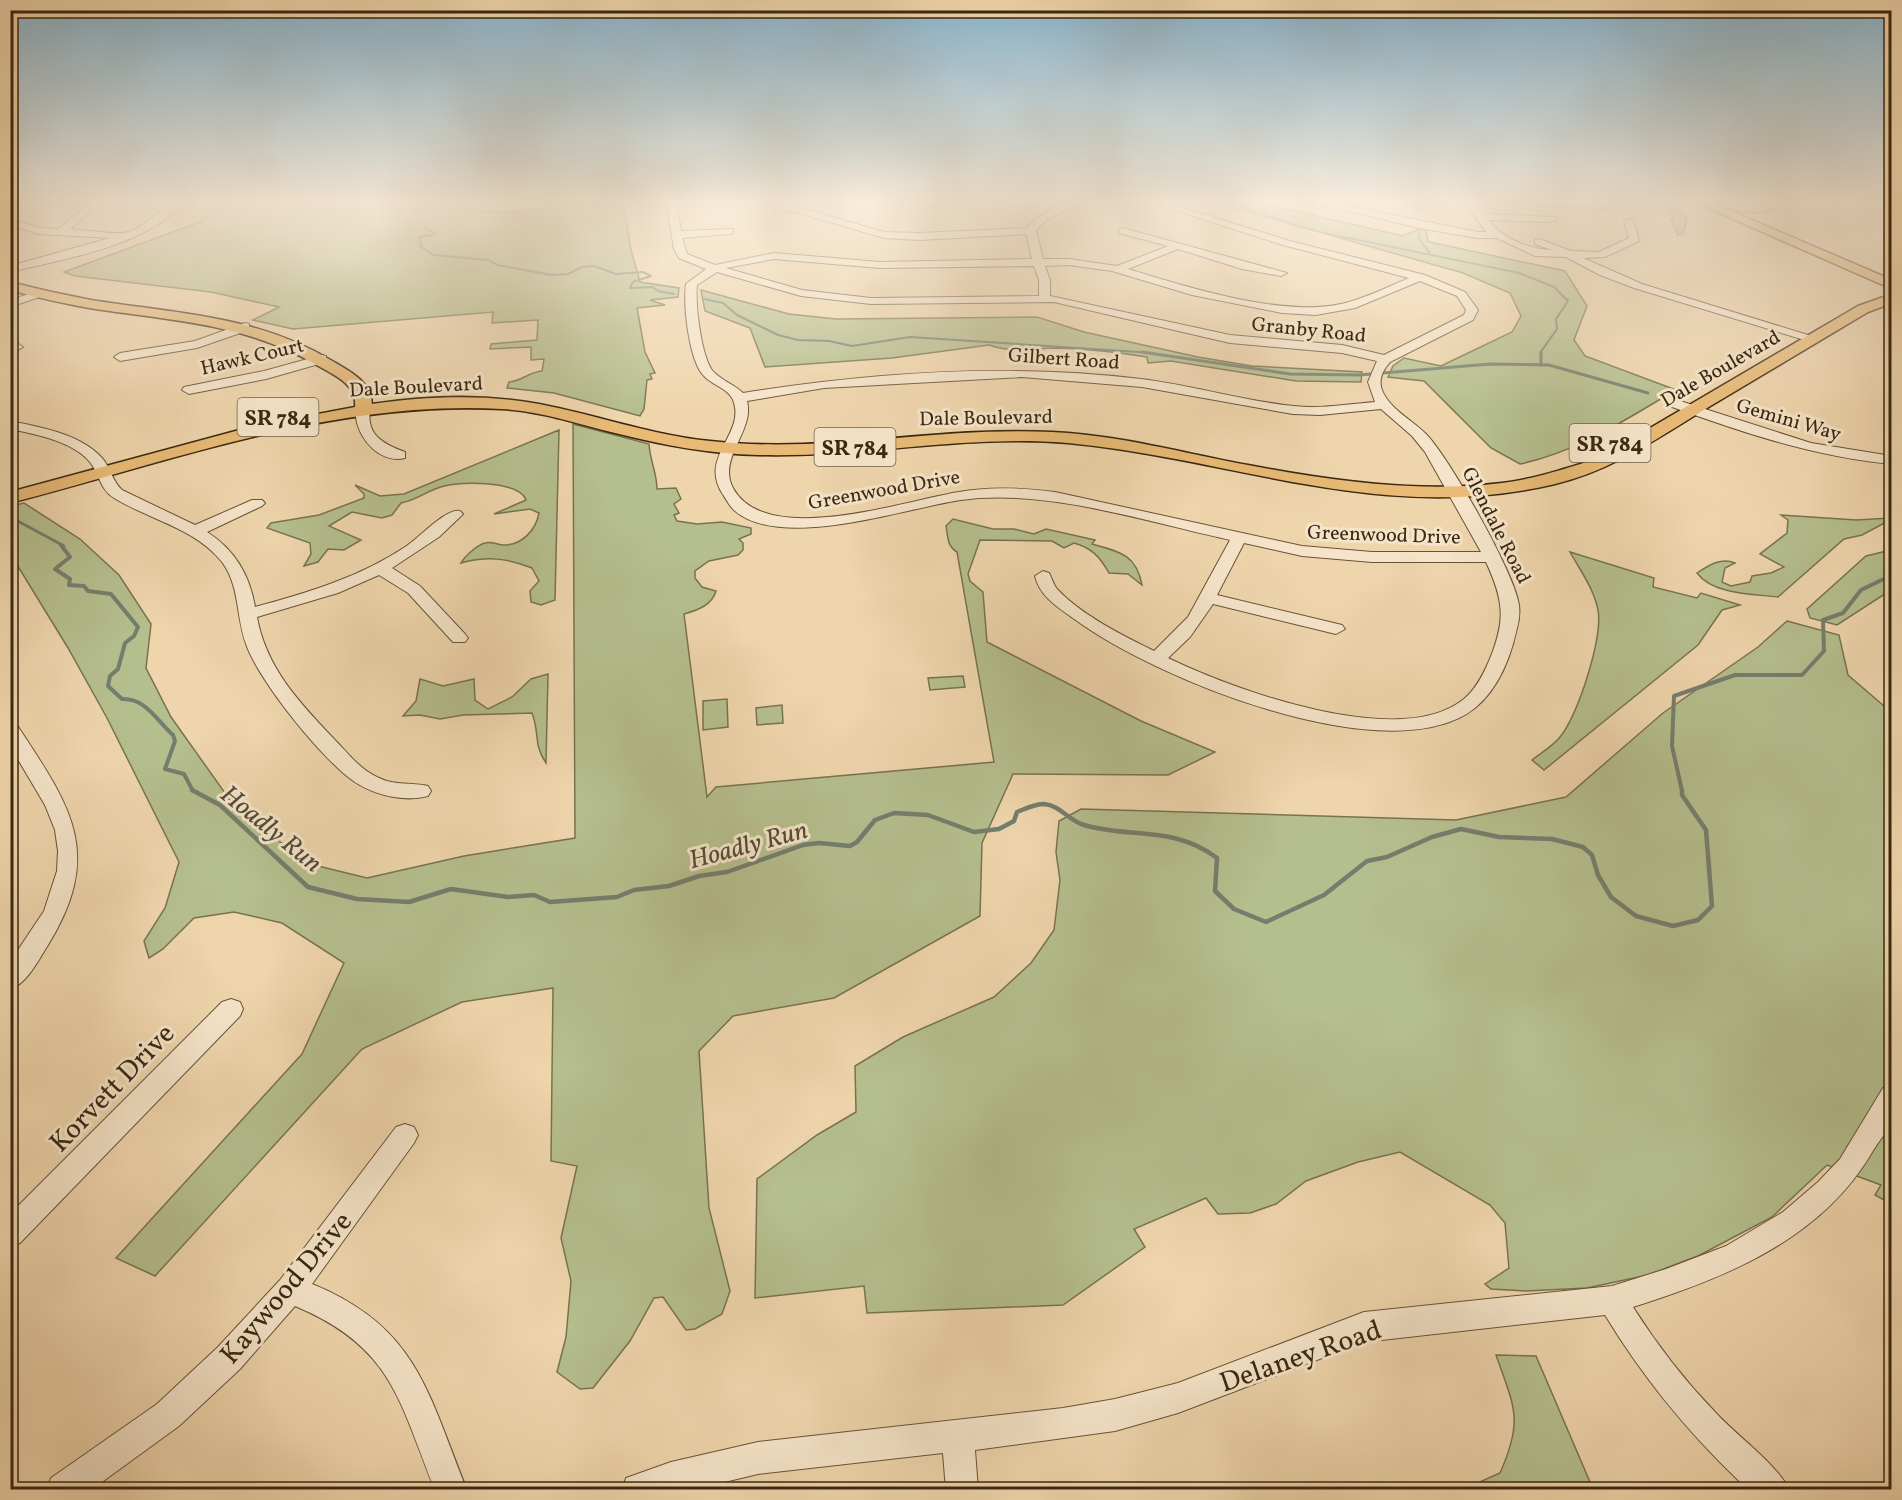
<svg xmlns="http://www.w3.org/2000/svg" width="1902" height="1500" font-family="Vollkorn,serif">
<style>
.green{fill:#b5be8d;stroke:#78734f;stroke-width:1.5}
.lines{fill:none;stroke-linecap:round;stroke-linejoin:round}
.stream-far3{stroke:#747e6e;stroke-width:2}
.stream-far2{stroke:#747e6e;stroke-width:3}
.stream-far1{stroke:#747e6e;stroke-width:4}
.stream{stroke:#747e6e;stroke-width:4.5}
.minor-casing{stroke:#675338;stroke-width:2}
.major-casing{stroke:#3a2811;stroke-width:3}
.minor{fill:#f5e4c9;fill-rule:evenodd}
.major{fill:#e8ba76;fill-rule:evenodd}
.labels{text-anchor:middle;stroke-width:6;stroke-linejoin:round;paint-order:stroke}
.far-street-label{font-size:20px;fill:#3a2811;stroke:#f5e4c9}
.shield{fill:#f5e4c9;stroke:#726048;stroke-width:1.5}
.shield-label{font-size:22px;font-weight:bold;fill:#3a2811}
.water-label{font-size:26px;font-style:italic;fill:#524c38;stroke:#f5e4c9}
.near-street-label{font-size:28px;fill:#3a2811;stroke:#f5e4c9}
</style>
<rect width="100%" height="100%" fill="#efd5ac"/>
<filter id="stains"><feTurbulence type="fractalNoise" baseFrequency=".00333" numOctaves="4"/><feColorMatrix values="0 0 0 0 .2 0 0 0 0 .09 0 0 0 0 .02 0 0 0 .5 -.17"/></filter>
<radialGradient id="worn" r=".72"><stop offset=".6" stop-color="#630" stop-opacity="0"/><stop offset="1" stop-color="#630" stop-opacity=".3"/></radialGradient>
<g class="green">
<path d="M222,201H374L419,209L433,201H465V210C495,213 521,213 550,206V201H563L564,204L588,207L596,201H634L623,203L631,250L640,282L679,288L678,297L650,300L665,305L637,308L645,352L655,373L650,374L652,379L647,380L644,409L640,416L554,393L507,388L509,382C522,381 529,372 542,371L544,359L531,360V347L490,349L491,344L537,340L538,320L492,323L493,312L293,329L253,320L279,307L211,292L75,276L64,272L200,222Z"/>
<path d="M1210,201H1251L1403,236L1421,228L1426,230L1428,241L1434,243L1565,271L1587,306L1574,340L1585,356L1676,390C1626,419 1578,452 1520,464L1491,448L1424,381L1388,377L1393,366L1404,358L1441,366L1512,332L1521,316L1510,293L1463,273Z"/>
<path d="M1490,201H1599L1606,210L1493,203Z"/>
<path d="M1662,201H1674L1687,220L1683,234L1678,235L1671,219L1674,216Z"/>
<path d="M701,290L789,314L836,319L1037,317L1084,332L1198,357L1252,366L1362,372L1361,382L1296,381L1171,361L1148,363L1147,357C1117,352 1088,349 1058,348C1035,348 1010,353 989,345L892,358L765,367L750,328L705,311Z"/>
<path d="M573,424L649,444C650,461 657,473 657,489L676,488L681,499L674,504L679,513L674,515L677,521L697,524L722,522L751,528V534L739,539L743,543V550L738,555L709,561L695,571V578L702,587L716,591C712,605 698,610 684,614L707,797L716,787L994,762L957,552C947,546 948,537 946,526L953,519L993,529H1014L1034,534L1046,529L1095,540L1092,544C1120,552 1136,554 1142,585L1128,574L1109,573C1100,557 1092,548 1074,543L1064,548L1052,541L980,540L968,574L970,581L983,592L987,642L1141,721L1215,752L1168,775L1013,774L982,843L980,916L834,998L733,1016L699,1051L709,1208L730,1291L722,1314L695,1329L686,1330L663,1297L654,1298L630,1341L593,1388L580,1389L557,1372L566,1337L571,1281L561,1238L577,1166L551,1161L553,988L462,1002L362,1049L155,1276L116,1258L302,1054L344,963L282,923L234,912L194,918L163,949L149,958L144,941L165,908L179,862L107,718L68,648L11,555V506L24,503L80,539L119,575L151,624L146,668L171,717L237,810L310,864L367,878L464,856L575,838Z"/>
<path d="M559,430L555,600L541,605L531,602L530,591L539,581L532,568C507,558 487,556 461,563C464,557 477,545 485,543C491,541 498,545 504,545C522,545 536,530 539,513L530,509L494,514L526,500C520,481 461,481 444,486C428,490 417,500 401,503L392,515L382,518L352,512L329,526L361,540L344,550L328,549L318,562L304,566L311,554L310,543L267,528L271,523L319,515L364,498V494L355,485L380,496L404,494Z"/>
<path d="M1781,515L1856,520L1891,518L1892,519L1862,535L1844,539L1778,597C1754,594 1713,595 1697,573C1709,565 1722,557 1735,563L1725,568L1722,582L1731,586L1750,582L1752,576L1771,573L1784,567L1760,554L1787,533L1788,520Z"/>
<path d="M1891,550V590L1837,625L1810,618L1807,609L1866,556Z"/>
<path d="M1570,552L1654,578L1653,587L1697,598L1701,593L1740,605L1722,610L1698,645L1544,770L1532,760C1541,753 1553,746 1560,737C1578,716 1603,637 1598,610C1594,589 1580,570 1570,552Z"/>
<path d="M1787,621L1839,635L1848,675L1891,712V1204L1875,1195L1881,1185L1827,1165L1772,1217L1698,1256L1648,1275L1587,1288L1526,1291L1491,1289L1485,1284L1509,1268L1505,1223L1490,1205L1400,1152L1358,1162L1306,1181L1276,1204L1250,1213L1218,1214L1206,1198L1134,1229L1145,1247L1063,1305L867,1313L864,1286L755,1298L757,1179L817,1135L856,1112L855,1066L903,1037L994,997L1031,963L1054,930L1060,880L1056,852L1059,821L1081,809L1456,820L1566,797L1663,713L1758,647Z"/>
<path d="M548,674L546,763C533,744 540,734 532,713L463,715L440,719L420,715L403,716L416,701L420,679L443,686L474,679L475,700L488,709L512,697L531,679Z"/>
<path d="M963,676L965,687L930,690L928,678Z"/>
<path d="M727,699L728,727L703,730V701Z"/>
<path d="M782,705L783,723L757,725L756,708Z"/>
<path d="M1496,1355L1536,1356L1593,1489H1472L1475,1484L1500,1473C1524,1419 1514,1407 1496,1355Z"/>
</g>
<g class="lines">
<g class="stream-far3">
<path d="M1228,201L1294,225L1329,234L1519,273L1554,287L1568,301L1556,319L1557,329L1540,353"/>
<path d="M1413,201L1418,211"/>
<path d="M427,226L425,228L436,234L420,237L421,247L434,255L489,260L497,265L552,275L568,274L582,267L594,266L616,274L643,272L651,276L633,282L630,288L653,287L658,291L674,294"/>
<path d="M1419,230V239L1429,252"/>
<path d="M704,299L723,303L737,315L778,335L798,340L829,341L852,346L910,337L1153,353"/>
</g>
<g class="stream-far2">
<path d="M1142,352L1290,374L1359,375L1490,364L1549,365L1648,393"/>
<path d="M1541,352V365"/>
<path d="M10,512L14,519L64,546"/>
</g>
<g class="stream-far1">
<path d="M61,545L70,557L55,569L70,579L69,585L84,586L88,591L111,594L138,627L134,636L125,643L118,669L110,676L108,686L122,699C146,698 157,721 173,735L175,741L165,769L184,774L193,791"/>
<path d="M1682,791L1672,746L1674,696L1735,675H1802L1824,651L1823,620L1843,613L1861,590L1892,575"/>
</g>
<path class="stream" d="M192,790L220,805L308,887L357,899L409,902L451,889L508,897L534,895L550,902L617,897L634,890L669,886L699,876L727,872L803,845L819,843L850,846L857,842L875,820L894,813L928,815L974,832L999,829L1014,821L1017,812C1025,809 1034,804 1044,804C1060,805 1069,821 1084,825C1132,839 1173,825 1217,858L1215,891L1234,909L1266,922L1324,895L1367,861L1387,857L1432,837L1461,829L1499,837L1552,839L1583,847L1592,855L1598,875L1611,897L1636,916L1673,926L1698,920L1712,906L1706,830L1682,795V790"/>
<defs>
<g id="minor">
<path d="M93,201H104L70,229C86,230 106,234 123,233C147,230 162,201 186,201C144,247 68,258 10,272V266L110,238L39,234L10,225V219L40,228L58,229Z"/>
<path d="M666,201H676L681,231L733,229V233L729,234L682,238L687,254L715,265L774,253L880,262L1032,259L1026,234L920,240L884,238L795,212L737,201L787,204L884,232L920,233L1027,228C1042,212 1063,201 1086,201L1049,218L1036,230L1043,259H1069L1117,266L1168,246L1119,233V229L1123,228L1287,273L1281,276L1242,269L1178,249L1128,269C1187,287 1290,320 1349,302C1370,296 1390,286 1409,278L1283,245L1146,201H1161L1290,241L1425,275L1465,292L1478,310L1473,320L1390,362C1383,370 1378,379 1382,390C1390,410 1413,420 1427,435C1451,461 1514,572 1519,605C1520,613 1519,621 1517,628C1510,661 1495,697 1465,715C1373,767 1156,678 1077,621C1061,609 1040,598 1035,576L1043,571L1049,573C1052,578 1053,584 1057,589C1081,615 1124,636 1154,651L1188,617L1230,540C1148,522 1044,488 961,500C906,508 782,551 735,511C731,508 727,501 724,496C697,458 744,436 734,403C731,389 713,386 704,376C689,361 683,305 686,284L706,269L679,258L674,249ZM774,259L880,268L1034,266L1039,280V296L871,298L802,290L726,268ZM1069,265L1112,271L1192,295L1282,313L1316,315L1355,308L1420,281L1457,296L1466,310L1464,315L1384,355L1342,345L1230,335L1050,296V280L1045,266ZM717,272L801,296L871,304L1054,302L1230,343L1342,353L1377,361L1368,382L1375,402C1348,404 1321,409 1294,406C1243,401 1192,385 1141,379C1008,363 875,372 743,393C734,384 720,380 712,370C701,354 695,304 697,285ZM1022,377L1142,387L1293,414L1320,415L1381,409L1412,436L1425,452L1481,552H1372L1302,546L1055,492C1023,488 991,486 959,492C906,500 766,549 733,488C717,458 755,431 747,401L824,388ZM1244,543L1302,556L1372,562H1486C1504,601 1506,620 1489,661C1483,675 1476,689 1464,699C1400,751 1234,690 1168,658L1190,637L1213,604L1336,634L1345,629L1342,625L1217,595Z"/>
<path d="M915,201H979C969,208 925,208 915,201Z"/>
<path d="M1305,201H1323L1478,232H1486L1464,201H1474L1484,214L1556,217L1557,219L1552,222L1488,220C1501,238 1531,250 1552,250L1535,244V240L1539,239L1571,251L1599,252L1629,238L1624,221L1633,219L1639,241L1605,257L1583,258L1642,284L1821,339L1811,342L1634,288L1600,275L1566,257L1535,256L1497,238H1478L1419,228Z"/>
<path d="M38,291L44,294L42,296L10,307V300Z"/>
<path d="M245,323L249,324V330L197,348L120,361L114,357L120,353L195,341Z"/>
<path d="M17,343L23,347L10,354V345Z"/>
<path d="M322,355L326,356V362L266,379L189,394L182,390L184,387L264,371Z"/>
<path d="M1677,400L1811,443L1892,456V464C1815,457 1744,433 1672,407L1670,404Z"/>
<path d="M363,405L370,409C366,435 383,444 405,452V458C378,465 353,433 356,409Z"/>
<path d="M10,421C40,427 81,434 102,458C111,468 112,481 122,490L195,525L252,500H262L265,503L262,506L207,532C234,549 250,575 255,607C307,593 360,577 405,547C418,539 447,507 460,511L463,514L460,517L439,537L392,568L420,586L465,634L468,638L465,642H453L408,593L379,575L338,593L257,617C266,668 300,703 334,739C348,753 360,770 379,778C395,786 412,782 428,786L431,791L428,796C406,802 378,796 358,784C326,765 258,680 246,644C236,617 240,586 222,562C195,528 150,520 114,498C101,490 100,477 92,465C77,442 35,434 10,429Z"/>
<path d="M10,723L17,725C70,806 105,852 48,945C39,959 27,984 10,989V962L44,911L57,871L58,851L55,830L45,805L10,746Z"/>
<path d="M231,999L240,1002L243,1009L240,1016L20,1243L10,1247V1214L222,1002Z"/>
<path d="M1892,1085C1892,1096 1893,1107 1892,1118C1890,1129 1877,1143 1871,1154C1820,1240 1725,1278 1633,1307C1657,1345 1685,1381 1716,1413C1735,1434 1780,1467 1789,1490H1748L1738,1480C1686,1430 1642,1376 1605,1315L1364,1342L1178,1413L1115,1431L975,1450L978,1490H946L943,1453L758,1474L691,1490H622L626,1478L671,1462L758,1442L1063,1408L1115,1399L1178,1383L1364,1312L1612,1286L1666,1269L1726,1246L1783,1212L1818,1182L1840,1159L1883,1088Z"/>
<path d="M405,1124L414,1127L418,1135L414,1143L312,1284C418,1327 428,1394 467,1490H435C399,1401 393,1347 295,1306L240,1369L179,1426L91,1490H47L51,1478L157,1404L218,1347L280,1280L396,1127Z"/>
</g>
<g id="major">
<path d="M1692,201H1708L1892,280V289Z"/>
<path d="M1722,201L1765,205L1771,209C1763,216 1728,211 1720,204Z"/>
<path d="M10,282C37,289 64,295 91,300C179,314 256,315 334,362C351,372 371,382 372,404C426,396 486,394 539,404C597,415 651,435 710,441C824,454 937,426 1052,432C1118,435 1183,453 1248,465C1332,481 1417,493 1502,483C1535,479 1567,468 1599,458L1858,306L1892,294V303L1868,312C1813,345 1757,378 1702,411C1655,440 1610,471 1555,484C1381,525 1237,459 1068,443C964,434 862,458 758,455C710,454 662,445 615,433C578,424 541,411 502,409C332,400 172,461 10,503V492L254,426L355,407C357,386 338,377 322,368C249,324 177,321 95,309C66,304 39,298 10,290Z"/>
</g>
</defs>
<use href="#minor" class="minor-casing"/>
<use href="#major" class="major-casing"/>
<use href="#minor" class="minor"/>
<use href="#major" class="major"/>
</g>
<linearGradient id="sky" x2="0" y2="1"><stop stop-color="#89b6d0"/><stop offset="0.49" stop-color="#f8ecda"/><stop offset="1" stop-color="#f8ecda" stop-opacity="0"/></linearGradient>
<rect width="1902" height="411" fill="url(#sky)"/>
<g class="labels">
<g class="far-street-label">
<text transform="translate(1309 329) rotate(6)" y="7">Granby Road</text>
<text transform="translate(252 356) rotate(-13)" y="7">Hawk Court</text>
<text transform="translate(1064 358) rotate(4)" y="7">Gilbert Road</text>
<text transform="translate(1720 368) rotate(-30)" y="7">Dale Boulevard</text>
<text transform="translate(416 386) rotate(-3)" y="7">Dale Boulevard</text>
<text transform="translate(986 417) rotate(-1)" y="7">Dale Boulevard</text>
<text transform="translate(1789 419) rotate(16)" y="7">Gemini Way</text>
<text transform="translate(884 489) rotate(-10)" y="7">Greenwood Drive</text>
<text transform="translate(1497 525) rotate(63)" y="7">Glendale Road</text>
<text transform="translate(1384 534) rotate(2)" y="7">Greenwood Drive</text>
</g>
<g class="shield">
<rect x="237.5" y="398" width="81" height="38" rx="4.5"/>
<rect x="1569.5" y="424" width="81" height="38" rx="4.5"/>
<rect x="814.5" y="428" width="81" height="38" rx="4.5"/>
</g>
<g class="shield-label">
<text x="278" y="425">SR 784</text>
<text x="1610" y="451">SR 784</text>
<text x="855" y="455">SR 784</text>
</g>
<g class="water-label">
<text transform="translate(272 828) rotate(39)" y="9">Hoadly Run</text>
<text transform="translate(748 844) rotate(-15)" y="9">Hoadly Run</text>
</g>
<g class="near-street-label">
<text transform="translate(111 1087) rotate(-46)" y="10">Korvett Drive</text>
<text transform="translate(285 1287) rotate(-50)" y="10">Kaywood Drive</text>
<text transform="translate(1300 1355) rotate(-19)" y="10">Delaney Road</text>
</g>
</g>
<rect width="1902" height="1500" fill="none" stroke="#efd5ac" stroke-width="36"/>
<rect x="12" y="12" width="1878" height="1476" fill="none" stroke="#3a2811" stroke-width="3"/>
<rect x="18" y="18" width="1866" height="1464" fill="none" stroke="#3a2811" stroke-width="1.5"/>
<rect width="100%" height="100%" filter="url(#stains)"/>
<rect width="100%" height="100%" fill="url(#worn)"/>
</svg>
